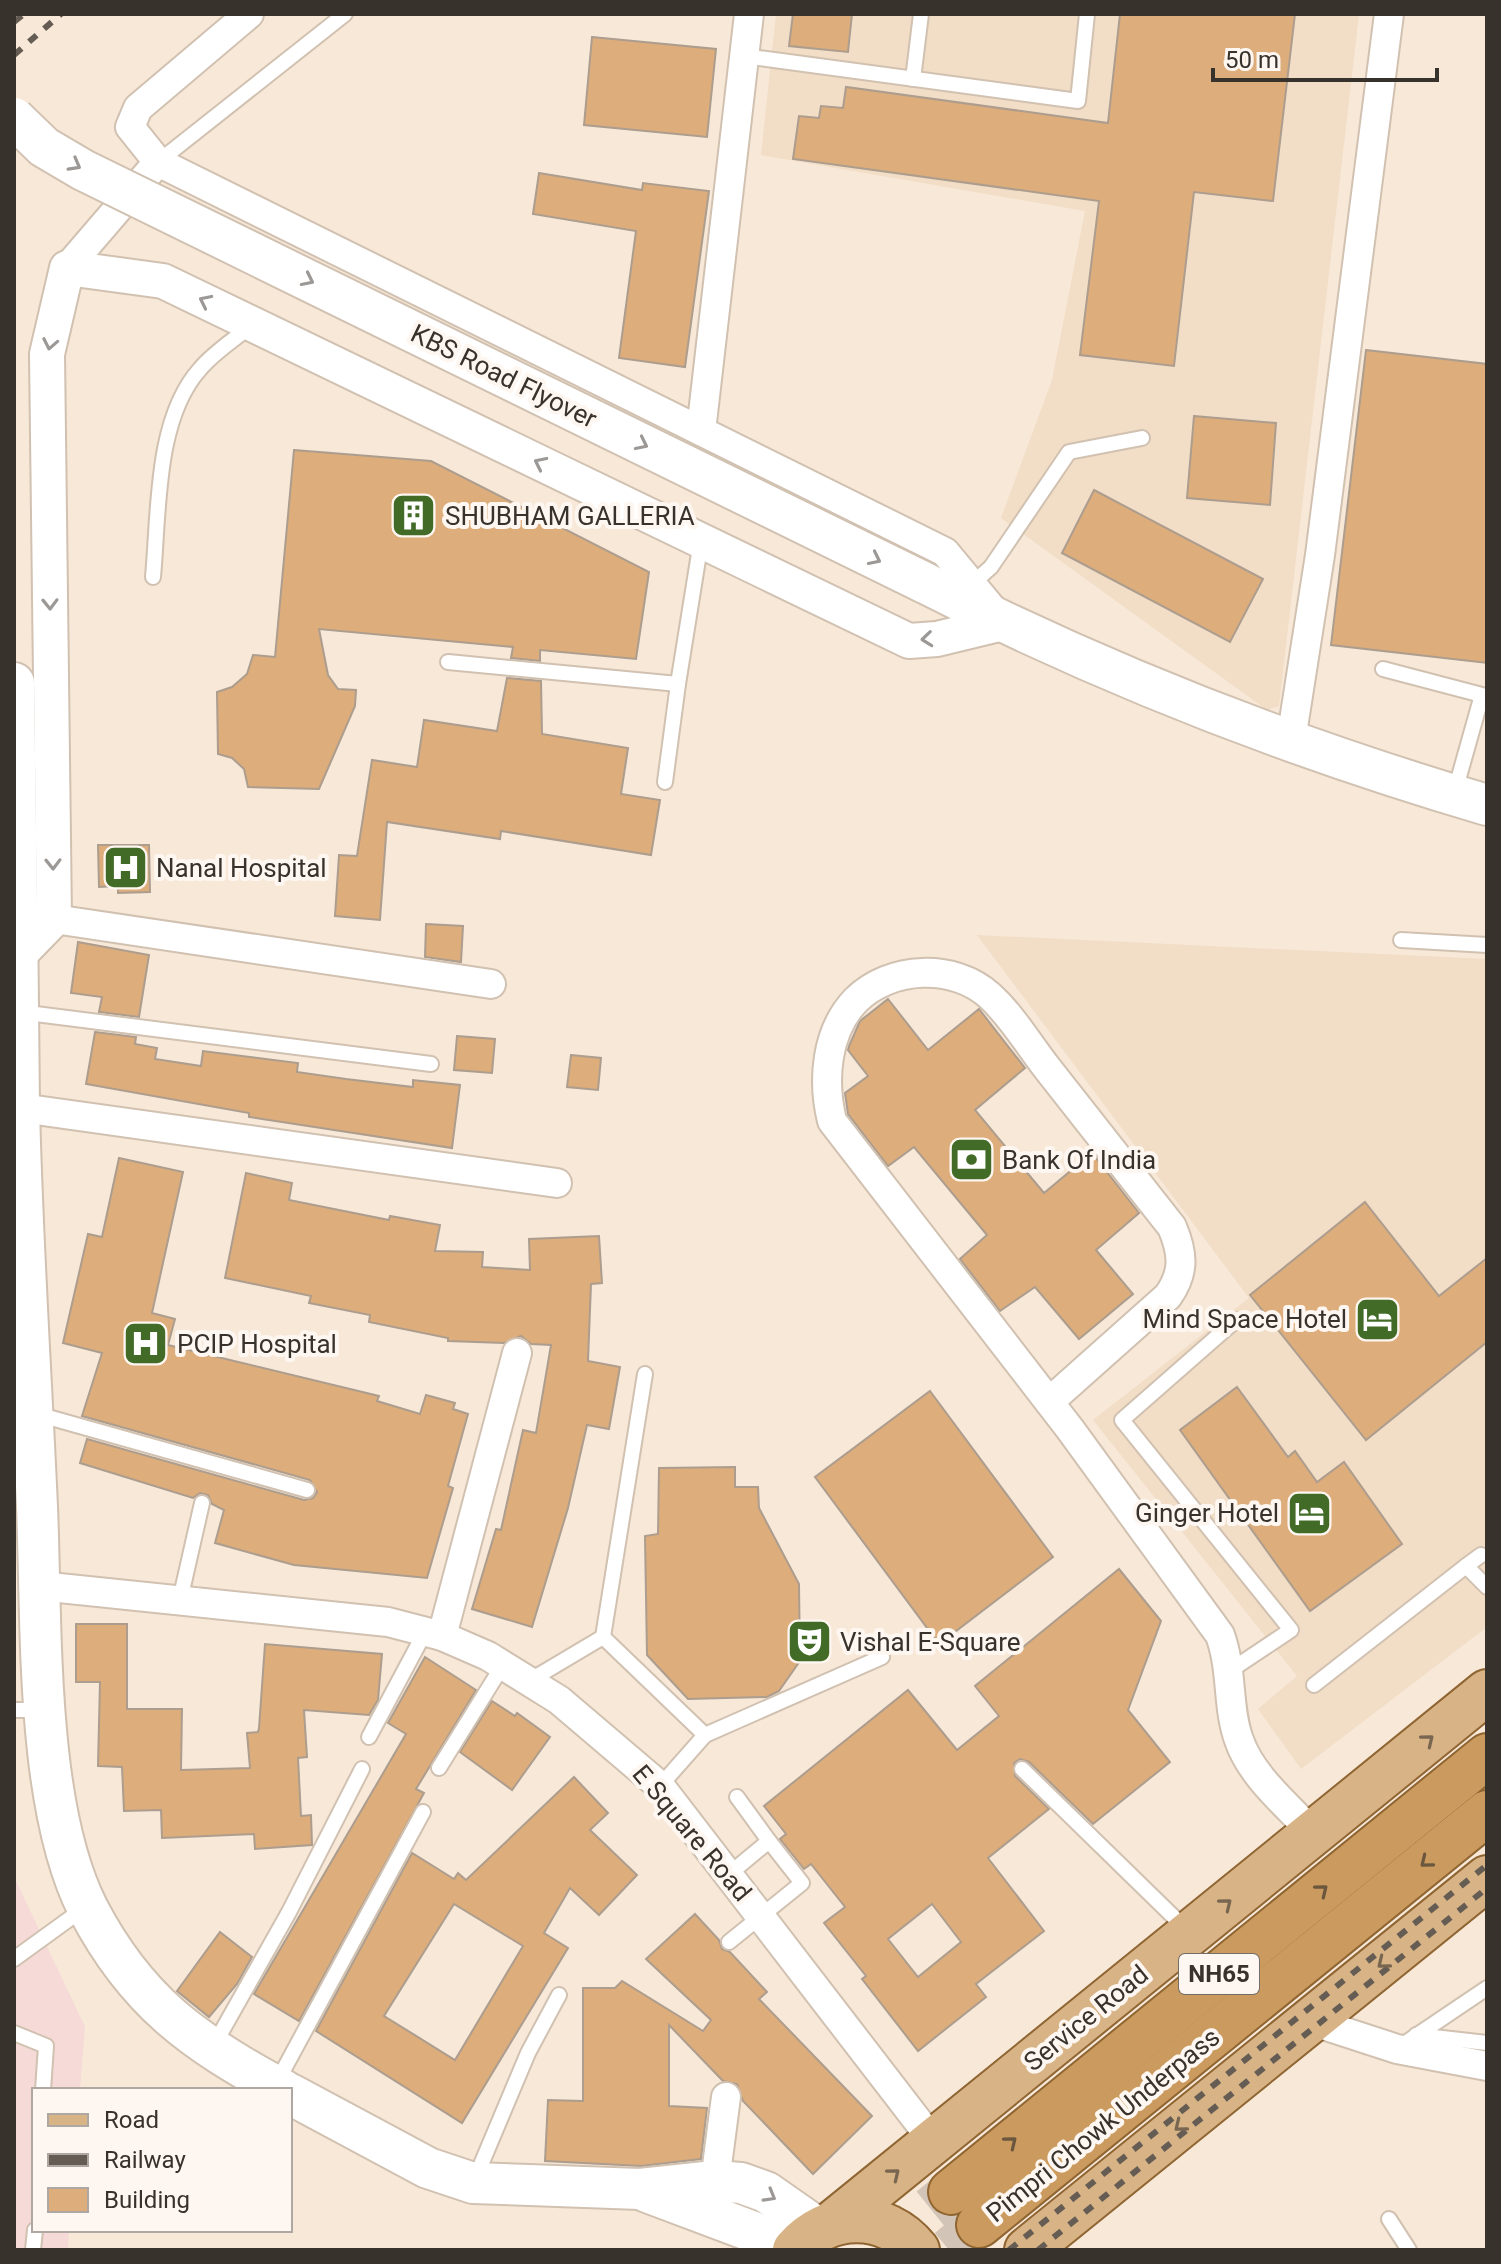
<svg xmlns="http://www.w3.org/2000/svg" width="1501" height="2264" font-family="Roboto,sans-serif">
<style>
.built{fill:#f2ddc6}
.industrial{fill:#f5dad8}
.building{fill:#ddad7b;stroke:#ac9d8e;stroke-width:2;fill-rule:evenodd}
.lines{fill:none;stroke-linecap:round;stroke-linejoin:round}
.trunk-tunnel{stroke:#d2c4b6;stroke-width:44;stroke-dasharray:44 22;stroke-linecap:butt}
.service-casing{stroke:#d1c1b1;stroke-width:18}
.minor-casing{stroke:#d1c1b1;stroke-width:32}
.tertiary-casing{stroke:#d1c1b1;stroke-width:38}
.secondary-casing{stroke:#d1c1b1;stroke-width:44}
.primary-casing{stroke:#8f6532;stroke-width:48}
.trunk-casing{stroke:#8f6532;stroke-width:48}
.service{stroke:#fff;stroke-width:14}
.minor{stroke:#fff;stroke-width:28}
.tertiary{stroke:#fff;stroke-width:34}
.secondary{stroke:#fff;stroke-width:40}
.primary{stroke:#d8b386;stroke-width:44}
.trunk{stroke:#cb9a5e;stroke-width:44}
.rail{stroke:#655d54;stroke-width:6;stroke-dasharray:10 10;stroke-linecap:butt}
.secondary-bridge-casing{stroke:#d1c1b1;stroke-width:44;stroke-linecap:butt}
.secondary-bridge{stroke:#fff;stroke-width:40}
.oneway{stroke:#9c9896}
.oneway2{stroke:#786650}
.oneway3{stroke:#6b563e}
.labels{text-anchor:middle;stroke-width:8;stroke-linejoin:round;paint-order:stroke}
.shield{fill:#fef7f1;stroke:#736d67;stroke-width:2}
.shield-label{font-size:24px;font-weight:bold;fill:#38322c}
.street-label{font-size:26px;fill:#38322c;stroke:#fef7f1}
.poi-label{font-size:26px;fill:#38322c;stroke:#fef7f1;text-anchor:start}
</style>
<rect width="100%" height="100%" fill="#f8e8d8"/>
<g class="built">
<path d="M776,14H1359L1279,706L1267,710L1001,518L1052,380L1085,211L761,155Z"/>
<path d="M977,935L1487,959V1627L1301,1769L1258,1709L1297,1676L1093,1420L1249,1298Z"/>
</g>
<path class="industrial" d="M16,1881L85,2027L80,2090H34V2230H69L68,2250H14Z"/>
<g class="building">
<path d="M793,14H852L848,52L789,46Z"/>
<path d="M1120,14H1295L1273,201L1194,192L1174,366L1080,355L1099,201L793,159L799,116L819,118L821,106L843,108L846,87L1108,123Z"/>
<path d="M592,37L716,49L707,137L584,125Z"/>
<path d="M539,173L642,190L643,183L709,191L685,367L619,358L636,231L533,214Z"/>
<path d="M1366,350L1487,364V663L1331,645Z"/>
<path d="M1194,416L1276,423L1270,505L1187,498Z"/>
<path d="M294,450L431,461L649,572L636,659L540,650V661L511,658L513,647L319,629L328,675L338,689L356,690L355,706L319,789L248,787L244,769L232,758L218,754L217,692L232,687L247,674L253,655L275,657Z"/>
<path d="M1094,490L1263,579L1230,642L1062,553Z"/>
<path d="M507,678L541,681L542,734L628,748L621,794L660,800L651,855L501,831L500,839L387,822L380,920L335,916L339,855L357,856L372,760L417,767L424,720L497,731Z"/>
<path d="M98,845H149L150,892L118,893V886L99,887Z"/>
<path d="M426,924L463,926L461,962L425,957Z"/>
<path d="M78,942L149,955L139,1017L99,1012L102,997L71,993Z"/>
<path d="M888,999L928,1050L979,1009L1025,1068L975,1110L1044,1193L1092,1153L1139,1213L1096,1250L1133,1294L1079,1339L1035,1287L1000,1311L960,1259L987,1235L914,1147L888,1166L848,1114L845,1093L868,1076L848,1050L849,1046L860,1021Z"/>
<path d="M95,1032L136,1037L135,1044L157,1048L155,1059L201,1066L203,1051L298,1063L297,1072L346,1079L413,1087V1080L460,1085L452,1148L249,1117V1113L86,1084Z"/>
<path d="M457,1036L495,1039L492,1073L454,1070Z"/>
<path d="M571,1055L601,1058L598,1090L567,1087Z"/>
<path d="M119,1158L183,1172L152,1313L175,1319L168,1345L379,1396L377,1401L420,1414L426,1395L455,1403L453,1409L468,1414L448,1486L453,1488L427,1578L294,1565L215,1543L224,1510L212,1504L208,1495L200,1493L193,1498L80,1463L87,1439L304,1500L313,1498L317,1492L310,1480L82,1416L102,1353L63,1343L88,1234L102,1237Z"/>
<path d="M246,1173L292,1183L289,1200L389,1220L390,1216L440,1225L435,1251L483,1252L482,1267L530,1270L529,1239L599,1236L602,1283L591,1284L588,1361L620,1367L609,1429L587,1425L568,1508L532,1627L472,1609L496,1529L501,1530L523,1430L536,1433L551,1345L531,1344L521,1336L504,1343L448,1341V1338L369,1322L370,1315L309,1303L311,1296L225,1278Z"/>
<path d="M1365,1202L1439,1296L1487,1258V1342L1366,1440L1250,1295Z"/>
<path d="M1237,1387L1288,1457L1295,1451L1317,1482L1344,1462L1402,1544L1310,1611L1180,1430Z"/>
<path d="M930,1391L1053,1557L939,1644L815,1477Z"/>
<path d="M735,1467V1487H758L759,1508L799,1584L800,1661L779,1691L767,1697L688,1699L647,1655L645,1536L658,1534L659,1468Z"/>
<path d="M1119,1569L1161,1621L1128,1710L1170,1762L1093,1824L1029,1762L1020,1759L1014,1763L1015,1776L1049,1809L988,1858L1044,1931L976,1984L986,1997L918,2051L862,1979L866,1976L824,1923L845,1907L811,1864L804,1869L780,1839L786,1834L764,1806L908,1690L957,1750L999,1716L975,1686ZM932,1904L961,1942L918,1977L888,1939Z"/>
<path d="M76,1624H127V1709H182L181,1770L250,1768L247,1733L258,1732L259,1728L265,1644L382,1654L378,1700L369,1715L304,1710L307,1757L298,1758L301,1816L311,1815L312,1845L255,1849L254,1834L162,1838L161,1810L124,1811L122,1767L98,1766L100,1682H76Z"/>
<path d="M425,1657L476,1690L416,1789L424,1793L299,2021L254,1994L406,1734L388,1723Z"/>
<path d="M492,1701L515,1716L517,1713L550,1737L512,1790L460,1752Z"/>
<path d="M574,1777L608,1813L590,1830L637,1875L599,1915L570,1888L544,1933L568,1948L462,2123L316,2031L412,1853L454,1879L458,1873L466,1880ZM454,1904L523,1946L455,2060L384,2016Z"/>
<path d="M695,1914L719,1940L722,1949L730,1952L767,1992L759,1999L872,2116L813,2174L743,2101L737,2084L723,2081L669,2025V2106L707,2108L701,2159L641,2166L545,2161L548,2100L583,2101V1988H615L622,1981L703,2031L711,2020L646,1959Z"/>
<path d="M220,1932L252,1957L237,1984L209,2017L177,1991Z"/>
</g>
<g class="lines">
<g class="trunk-tunnel">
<path d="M879,2250L951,2192"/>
<path d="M949,2250L979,2225"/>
</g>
<defs>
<g id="service">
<path d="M744,56L1078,101L1087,14"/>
<path d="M913,79L921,14"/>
<path d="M158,162L345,14"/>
<path d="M153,577C159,512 155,419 200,369C214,352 235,339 252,325"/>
<path d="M973,583L991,567L1069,452L1142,438"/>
<path d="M448,662L678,684L701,541"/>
<path d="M1383,669L1482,695L1455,791"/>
<path d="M665,782L678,684"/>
<path d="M1401,940L1487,945"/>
<path d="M20,1012L431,1064"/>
<path d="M37,1414L307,1490"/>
<path d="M1466,1566L1481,1555"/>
<path d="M180,1600L202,1503"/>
<path d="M603,1637L645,1374"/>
<path d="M1231,1670L1291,1630L1122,1420L1236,1320"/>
<path d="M529,1681L603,1637L705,1735L660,1786"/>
<path d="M1314,1685L1466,1566L1487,1587"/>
<path d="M14,1710H40"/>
<path d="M705,1735L882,1657"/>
<path d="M369,1737L425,1632"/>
<path d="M439,1768L503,1665"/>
<path d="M1022,1769L1187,1930"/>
<path d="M728,1875L769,1841L737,1797"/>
<path d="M729,1942L802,1883L769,1841"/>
<path d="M14,1959L83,1909"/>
<path d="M14,2033L46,2046L43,2090"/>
<path d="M1416,2035L1487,2043"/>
<path d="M214,2045L289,1912L362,1769"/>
<path d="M1398,2048L1487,1988"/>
<path d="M277,2082L423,1812"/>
<path d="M475,2179L528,2053L559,1995"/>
<path d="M1389,2219L1409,2250"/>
<path d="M33,2250L35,2230"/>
</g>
<g id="minor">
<path d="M249,14L138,108L130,127L158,162L945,552L998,616"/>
<path d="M67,268L158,162"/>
<path d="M701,431L749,14"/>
<path d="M1291,740L1320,555L1389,14"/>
<path d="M54,919L491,984"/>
<path d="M14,1107L557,1183"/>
<path d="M1049,1402L1168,1296C1185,1272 1183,1253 1172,1227C1130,1174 1089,1121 1047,1068C1029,1045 1012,1016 990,996C954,963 890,966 856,1000C826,1031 822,1080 832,1121L1070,1429L1220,1635C1233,1671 1227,1708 1239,1740C1251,1776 1288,1806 1313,1833"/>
<path d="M40,1586L388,1622L442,1636L488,1656L559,1700L660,1786L934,2142"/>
<path d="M442,1636L517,1353"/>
<path d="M1311,2021L1397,2049L1487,2066"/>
<path d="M715,2181L726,2097"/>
</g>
<path id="tertiary" d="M19,955L54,919L47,354L67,268L163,281L909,641L937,639L1003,623"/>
<g id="secondary">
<path d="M923,582C1103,674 1293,748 1487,805"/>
<path d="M14,683C17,824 17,966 19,1107C22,1240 31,1373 37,1507C42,1623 35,1805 88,1909C136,2001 193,2042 283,2090"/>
<path d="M290,2094L428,2168L473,2183L640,2189L715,2181L741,2183L766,2192L819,2229"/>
<path d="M647,2192L796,2248"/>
</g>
<g id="primary">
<path d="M833,2223L1487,1692"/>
<path d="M795,2250C828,2211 885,2210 917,2250"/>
<path d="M1027,2250L1487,1878"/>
</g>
<g id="trunk">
<path d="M951,2192L1487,1756"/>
<path d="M979,2225L1487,1813"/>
</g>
</defs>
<use href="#service" class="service-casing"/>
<use href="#minor" class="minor-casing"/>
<use href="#tertiary" class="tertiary-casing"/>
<use href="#secondary" class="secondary-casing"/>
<use href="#primary" class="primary-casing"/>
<use href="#trunk" class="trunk-casing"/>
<use href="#service" class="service"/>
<use href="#minor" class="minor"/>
<use href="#tertiary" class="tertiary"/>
<use href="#secondary" class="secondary"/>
<use href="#primary" class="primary"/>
<use href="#trunk" class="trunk"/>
<g class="rail">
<path d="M14,22L24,14"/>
<path d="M14,55L61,14"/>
<path d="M1009,2250L1487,1865"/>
<path d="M1038,2250L1487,1888"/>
</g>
<defs>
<path id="secondary-bridge" d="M14,118L44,147L83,170L923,582"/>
</defs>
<use href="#secondary-bridge" class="secondary-bridge-casing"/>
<use href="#secondary-bridge" class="secondary-bridge"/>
</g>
<defs><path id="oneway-chevron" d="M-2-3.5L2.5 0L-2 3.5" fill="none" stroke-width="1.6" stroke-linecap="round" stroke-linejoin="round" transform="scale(2)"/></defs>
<g class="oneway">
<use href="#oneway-chevron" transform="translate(75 165) rotate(29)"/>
<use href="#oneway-chevron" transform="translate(308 280) rotate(26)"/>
<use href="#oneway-chevron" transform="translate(205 301) rotate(-154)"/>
<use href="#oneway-chevron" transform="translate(50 344) rotate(101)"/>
<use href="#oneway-chevron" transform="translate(642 444) rotate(26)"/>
<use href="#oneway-chevron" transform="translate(540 463) rotate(-154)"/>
<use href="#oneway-chevron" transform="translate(875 559) rotate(26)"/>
<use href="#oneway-chevron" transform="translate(50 604) rotate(89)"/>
<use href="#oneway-chevron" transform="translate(927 639) rotate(174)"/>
<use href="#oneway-chevron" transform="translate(53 864) rotate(89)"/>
<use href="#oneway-chevron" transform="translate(770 2196) rotate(30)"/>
</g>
<g class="oneway2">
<use href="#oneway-chevron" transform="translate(1428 1740) rotate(-39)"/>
<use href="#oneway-chevron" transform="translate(1226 1904) rotate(-39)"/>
<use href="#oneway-chevron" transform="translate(1383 1963) rotate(141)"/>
<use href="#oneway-chevron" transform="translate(1180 2126) rotate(141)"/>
<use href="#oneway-chevron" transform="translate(894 2174) rotate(-39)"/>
</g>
<g class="oneway3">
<use href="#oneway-chevron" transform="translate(1426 1862) rotate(141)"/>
<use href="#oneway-chevron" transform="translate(1322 1890) rotate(-39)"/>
<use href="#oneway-chevron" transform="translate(1011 2142) rotate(-39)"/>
</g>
<defs>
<symbol id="building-square" viewBox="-11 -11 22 22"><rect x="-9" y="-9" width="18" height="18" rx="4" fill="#426b27" stroke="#fef7f1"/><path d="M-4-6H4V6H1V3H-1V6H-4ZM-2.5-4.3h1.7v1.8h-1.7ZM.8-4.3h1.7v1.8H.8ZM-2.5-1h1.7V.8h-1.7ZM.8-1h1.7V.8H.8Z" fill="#fff"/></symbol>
<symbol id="hospital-square" viewBox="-11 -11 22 22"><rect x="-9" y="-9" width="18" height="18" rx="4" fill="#426b27" stroke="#fef7f1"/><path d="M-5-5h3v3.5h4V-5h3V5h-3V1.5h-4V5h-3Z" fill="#fff"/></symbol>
<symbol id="bank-square" viewBox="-11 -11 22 22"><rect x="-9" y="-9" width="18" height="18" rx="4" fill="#426b27" stroke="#fef7f1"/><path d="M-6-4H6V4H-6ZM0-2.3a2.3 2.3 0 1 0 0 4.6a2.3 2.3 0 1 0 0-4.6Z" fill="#fff"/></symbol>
<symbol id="hotel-square" viewBox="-11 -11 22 22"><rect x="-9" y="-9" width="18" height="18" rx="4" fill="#426b27" stroke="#fef7f1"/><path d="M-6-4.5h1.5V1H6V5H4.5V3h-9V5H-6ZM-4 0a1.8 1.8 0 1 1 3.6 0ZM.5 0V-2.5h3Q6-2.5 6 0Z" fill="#fff"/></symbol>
<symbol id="theatre-square" viewBox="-11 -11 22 22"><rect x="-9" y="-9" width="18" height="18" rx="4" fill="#426b27" stroke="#fef7f1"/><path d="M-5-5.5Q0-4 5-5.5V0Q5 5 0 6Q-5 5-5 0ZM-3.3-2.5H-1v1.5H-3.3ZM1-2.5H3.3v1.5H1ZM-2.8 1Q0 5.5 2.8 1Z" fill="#fff"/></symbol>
</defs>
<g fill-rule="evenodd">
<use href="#building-square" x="388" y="490" width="51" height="51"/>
<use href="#hospital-square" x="100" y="842" width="51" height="51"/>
<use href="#bank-square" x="946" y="1134" width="51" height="51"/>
<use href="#hotel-square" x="1352" y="1294" width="51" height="51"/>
<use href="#hospital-square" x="120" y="1318" width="51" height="51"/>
<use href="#hotel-square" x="1284" y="1488" width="51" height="51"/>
<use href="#theatre-square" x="784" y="1616" width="51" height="51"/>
</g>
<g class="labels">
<rect class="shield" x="1179" y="1954" width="80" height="40" rx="6"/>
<g class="shield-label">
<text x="1219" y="1982">NH65</text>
</g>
<g class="street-label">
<text transform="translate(504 376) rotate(26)" y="9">KBS Road Flyover</text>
<text transform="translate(692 1833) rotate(50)" y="9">E Square Road</text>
<text transform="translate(1086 2018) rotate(-39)" y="9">Service Road</text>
<text transform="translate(1103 2125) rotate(-39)" y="9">Pimpri Chowk Underpass</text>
</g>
<g class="poi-label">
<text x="445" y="525">SHUBHAM GALLERIA</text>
<text x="156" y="877">Nanal Hospital</text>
<text x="1002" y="1169">Bank Of India</text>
<text x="1347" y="1328" text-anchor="end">Mind Space Hotel</text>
<text x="177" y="1353">PCIP Hospital</text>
<text x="1279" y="1522" text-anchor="end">Ginger Hotel</text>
<text x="840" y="1651">Vishal E-Square</text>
</g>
</g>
<rect width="1501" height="2264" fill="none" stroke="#38322c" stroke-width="32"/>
<rect x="32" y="2088" width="260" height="144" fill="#fef7f1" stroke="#afa8a2" stroke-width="2"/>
<rect x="48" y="2114" width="40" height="12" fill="#d8b386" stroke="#afa8a2" stroke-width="2"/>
<text x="104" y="2128" font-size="24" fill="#38322c">Road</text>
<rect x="48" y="2154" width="40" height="12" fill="#655d54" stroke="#afa8a2" stroke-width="2"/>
<text x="104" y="2168" font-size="24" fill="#38322c">Railway</text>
<rect x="48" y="2188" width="40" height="24" fill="#ddad7b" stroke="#afa8a2" stroke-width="2"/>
<text x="104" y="2208" font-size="24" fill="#38322c">Building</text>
<path d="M1213 68v12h224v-12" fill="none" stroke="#38322c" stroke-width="4"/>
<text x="1225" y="68" font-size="24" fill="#38322c" stroke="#fef7f1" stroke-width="6" paint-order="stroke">50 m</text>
</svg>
